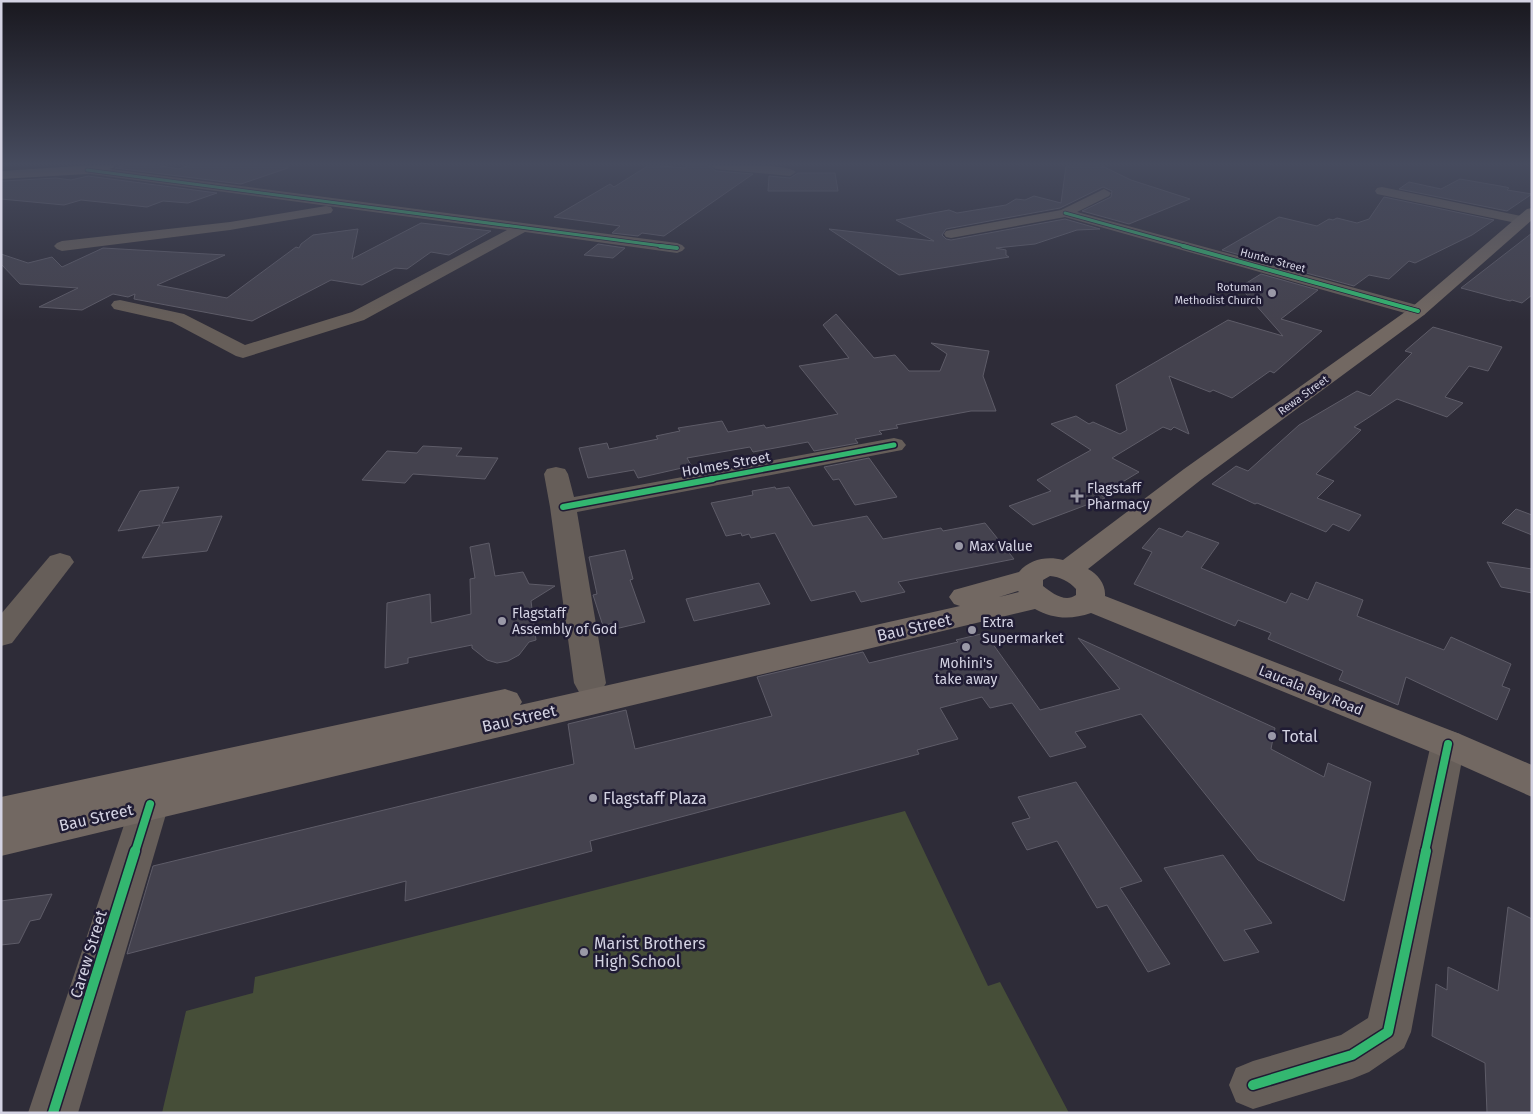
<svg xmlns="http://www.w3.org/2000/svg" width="1533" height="1114" font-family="'Fira Sans',sans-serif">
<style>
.green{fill:#464e38}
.building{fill:#44424e;stroke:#5e5c68}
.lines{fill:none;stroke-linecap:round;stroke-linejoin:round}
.minor{fill:#665e59;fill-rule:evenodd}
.major{fill:#726862;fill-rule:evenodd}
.cycleway-far5-casing{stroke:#201c34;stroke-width:4.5}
.cycleway-far4-casing{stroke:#201c34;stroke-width:5.5}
.cycleway-far3-casing{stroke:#201c34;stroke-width:8}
.cycleway-far2-casing{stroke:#201c34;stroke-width:9}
.cycleway-far1-casing{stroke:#201c34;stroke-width:11}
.cycleway-casing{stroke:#201c34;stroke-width:13}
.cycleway-far5{stroke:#33b770;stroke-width:3}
.cycleway-far4{stroke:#33b770;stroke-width:4}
.cycleway-far3{stroke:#33b770;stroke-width:5}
.cycleway-far2{stroke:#33b770;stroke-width:6}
.cycleway-far1{stroke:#33b770;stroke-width:8}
.cycleway{stroke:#33b770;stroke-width:10}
.poi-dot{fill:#9a99a7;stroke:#201c34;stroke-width:2}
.labels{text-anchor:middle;stroke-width:5;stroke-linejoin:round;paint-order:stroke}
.far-street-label{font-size:11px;fill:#d4d3e3;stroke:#201c34}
.far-poi-label{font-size:11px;fill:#d4d3e3;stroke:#201c34;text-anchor:end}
.street-label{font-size:14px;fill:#d4d3e3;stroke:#201c34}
.poi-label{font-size:14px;fill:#d4d3e3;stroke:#201c34;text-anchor:start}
.near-street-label{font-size:16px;fill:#d4d3e3;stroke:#201c34}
.near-poi-label{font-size:16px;fill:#d4d3e3;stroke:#201c34;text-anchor:start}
</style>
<rect width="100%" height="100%" fill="#2e2c38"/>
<path class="green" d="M905,811L988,986L1000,982L1069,1113H162L186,1011L253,993L255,977Z"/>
<g class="building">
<path d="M125,165H155L179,169L190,165H288V168L241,184L115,168Z"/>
<path d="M649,165L686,168V165H708L716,171L753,174L664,236L642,233L638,236L612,233L620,226L554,217L610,184L614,187Z"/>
<path d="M1080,165H1100L1131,180L1190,199L1129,224L1082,211L1111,197L1112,191L1103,187L1060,208L946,229L942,235L946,239L951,240L1065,219L1100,229L1077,230L1035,244L996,248L1006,250V255L1009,257L899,275L829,229L934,241L896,220L949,210L957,213L1006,205L1016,199L1025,200L1034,196L1061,203L1066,166Z"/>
<path d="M798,173H835L838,191H768L769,176L790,178Z"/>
<path d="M88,176L217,193L188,203L163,201L147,207L81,200L64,205L1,199V181H3L56,178L71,180Z"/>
<path d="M1460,179L1506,187L1509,188L1507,190L1532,194L1507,211L1399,189L1409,182L1441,189Z"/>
<path d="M1384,197L1494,220L1472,235L1415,263L1409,261L1389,279L1369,275L1354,286L1222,250L1279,217L1317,226L1329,219L1333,220L1337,218L1357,223L1369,219Z"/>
<path d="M421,223L491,231L449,255L431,252L407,269L395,268L362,285L331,280L252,321L134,299L135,294L128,297L113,294L82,310L39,307L78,288L20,284L1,264V254L28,263L52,257L62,267L103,248L225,255L157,285L227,298L296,247L299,248L301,244L313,235L358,229L352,259Z"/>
<path d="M1532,233V295L1522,303L1512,300L1510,301L1461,288Z"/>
<path d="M598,244L625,248L613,258L584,255Z"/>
<path d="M1261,274L1318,290L1281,319L1322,331L1274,373L1270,371L1232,398L1213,390L1210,392L1169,376L1189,434L1174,427L1171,430L1163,427L1112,458L1139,472L1101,495L1105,498L1033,525L1009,506L1051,491L1037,480L1091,450L1051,424L1076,416L1089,424L1093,422L1120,434L1127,430L1116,385L1228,320L1283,336L1240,287Z"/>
<path d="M836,314L874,358L895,355L909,371H940L947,354L931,343L989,351L983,376L996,411H971L896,425L898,428L879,431L882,434L855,439L858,443L814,451L808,442L753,452L750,447L687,458L691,465L682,467V468L638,478L634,470L588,478L579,448L607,443L609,449L658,439L656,436L680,431L678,428L722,421L728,432L764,425L766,428L838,414L799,366L849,358L823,325Z"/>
<path d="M1433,327L1502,347L1488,371L1469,366L1445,397L1463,403L1447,417L1397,399L1354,427L1361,430L1316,474L1334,481L1317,498L1361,515L1349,531L1333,524L1326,532L1257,503L1255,504L1212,484L1236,466L1248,471L1299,425L1357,391L1370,396L1412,353L1405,351Z"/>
<path d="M423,446L462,448L456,456L498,458L485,479L413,474L405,483L362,480L387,451L417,453Z"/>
<path d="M869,458L897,497L855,505L839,479L833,480L824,467Z"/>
<path d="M179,487L162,523L222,516L207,551L142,558L160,525L118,531L140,491Z"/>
<path d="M775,487L776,489L789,487L813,526L867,516L883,539L941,528L943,531L985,523L1014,559L898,582L905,592L861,602L855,591L811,601L775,533L751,538L749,534L742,536L741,533L726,536L711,503L753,495L752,491Z"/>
<path d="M1516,509L1532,515V535L1502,523Z"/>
<path d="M1159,528L1182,537L1187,531L1219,543L1201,568L1286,603L1291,593L1308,600L1316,582L1363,600L1357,616L1444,650L1451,637L1511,664L1502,686L1510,689L1497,720L1406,677L1398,705L1339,680L1343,671L1268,639L1271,633L1238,620L1235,626L1134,584L1152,552L1142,548Z"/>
<path d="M489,543L495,576L523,572L529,584L555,586L531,601L536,640L529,642L519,655L508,661L497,663L487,660L472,648V645L408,658V663L385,668L387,603L430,594L431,623L471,614L470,579L475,578L470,547Z"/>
<path d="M625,550L633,579L630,580L645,622L615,629L613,623L603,626L593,595L597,594L589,557Z"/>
<path d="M1487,562L1532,569V593L1501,587Z"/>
<path d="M759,583L770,604L694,621L686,599Z"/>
<path d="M985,633L1040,710L1120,689L1078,638L1275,728L1271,749L1324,777L1328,763L1371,782L1344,901L1258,860L1141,714L1075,732L1086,747L1050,757L1012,703L990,708L982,697L940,708L958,739L917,750L919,754L590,841L592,851L405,901L406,881L127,954L153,866L574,764L568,724L626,710L635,749L772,716L757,677L863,652L869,663L958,642L956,640Z"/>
<path d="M1076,782L1142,881L1120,888L1170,964L1148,972L1107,905L1097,908L1057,841L1027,850L1012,823L1030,818L1018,797Z"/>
<path d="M1223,855L1272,923L1244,930L1259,952L1224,961L1164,868Z"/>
<path d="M52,894L40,919L30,921L19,943L1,945V901Z"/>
<path d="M1508,907L1532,919V1113H1487L1485,1063L1432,1036L1436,984L1447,990L1448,967L1498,991Z"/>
</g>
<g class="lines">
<g class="minor">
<path d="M710,165C725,165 788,163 796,172L790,176L716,169Z"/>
<path d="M87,166L677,243L682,245L685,248L682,251L677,253L525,232L364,320L243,358L236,356L172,322L114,309L111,305L114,301L120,300L184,314L245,345L352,312L507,230L83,173L81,170Z"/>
<path d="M1382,187L1521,216L1526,217L1528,220L1526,223L1521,224L1377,194L1375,191L1377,188Z"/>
<path d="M1104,189L1111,193L1109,196L1077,212L1424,307L1427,311L1424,315L1418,316L1412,315L1065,217L951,238L946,237L944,234L946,231L951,230L1061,210Z"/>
<path d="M326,206L331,207L333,210L331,213L230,230L62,251L57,249L54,246L57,243L62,241L230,222Z"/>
<path d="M894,438L902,440L906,445L902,450L577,512L606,683L601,692L590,695L579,692L574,683L550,507L544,474L547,469L556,467L565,469L568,474L574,497Z"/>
<path d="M60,553L70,556L74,562L12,643L1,646V614L50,556Z"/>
<path d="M1448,730L1460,734L1465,744L1411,1032L1404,1048L1369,1072L1352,1079L1253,1109L1236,1102L1229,1085L1236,1068L1253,1061L1341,1035L1368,1018L1431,744L1436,734Z"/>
<path d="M150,788L163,793L169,804L78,1113H28L131,804L137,793Z"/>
</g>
<g class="major">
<path d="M93,165H115L113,168L87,174L1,179V171Z"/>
<path d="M1532,208V220L1424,315L1202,479L1088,569C1098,574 1106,585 1105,596L1460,734L1532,765V797L1436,754L1091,613C1071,620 1053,619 1035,609L1,856V797L505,689L517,693L522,702L520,705L960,606L954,604L949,597L954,590L1019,572C1030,559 1047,556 1063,560L1184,469L1412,307L1527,209ZM1050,576C1060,577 1069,581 1076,589V595C1065,603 1052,593 1043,586V580ZM1018,591L1019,592L999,597Z"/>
</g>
<defs>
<g id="cycleway-far5">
<path d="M87,170L670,247"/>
<path d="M1065,213L1188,247"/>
</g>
<g id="cycleway-far4">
<path d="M660,246L677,248"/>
<path d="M1183,246L1418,311"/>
</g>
<path id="cycleway-far3" d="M706,480L894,445"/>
<path id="cycleway-far2" d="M563,507L713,479"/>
<g id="cycleway-far1">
<path d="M135,852L150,804"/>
<path d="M1425,852L1448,744"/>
</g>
<g id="cycleway">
<path d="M1253,1085L1352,1055L1388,1032L1426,851"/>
<path d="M53,1113L135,851"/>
</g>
</defs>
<use href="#cycleway-far5" class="cycleway-far5-casing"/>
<use href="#cycleway-far4" class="cycleway-far4-casing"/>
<use href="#cycleway-far3" class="cycleway-far3-casing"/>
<use href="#cycleway-far2" class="cycleway-far2-casing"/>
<use href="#cycleway-far1" class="cycleway-far1-casing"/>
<use href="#cycleway" class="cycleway-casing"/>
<use href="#cycleway-far5" class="cycleway-far5"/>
<use href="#cycleway-far4" class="cycleway-far4"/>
<use href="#cycleway-far3" class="cycleway-far3"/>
<use href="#cycleway-far2" class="cycleway-far2"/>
<use href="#cycleway-far1" class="cycleway-far1"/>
<use href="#cycleway" class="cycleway"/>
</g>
<linearGradient id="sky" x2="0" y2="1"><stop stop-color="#19181f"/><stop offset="0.51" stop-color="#464b5e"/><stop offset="1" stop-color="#464b5e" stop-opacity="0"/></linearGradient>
<rect width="1533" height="321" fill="url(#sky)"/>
<g class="poi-dot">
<circle cx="1272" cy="293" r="5"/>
<path d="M1074.5 488.5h5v5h5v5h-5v5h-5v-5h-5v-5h5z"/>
<circle cx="959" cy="546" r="5"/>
<circle cx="502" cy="621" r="5"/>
<circle cx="972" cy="630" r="5"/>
<circle cx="966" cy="647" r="5"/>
<circle cx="1272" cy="736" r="5"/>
<circle cx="593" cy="798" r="5"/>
<circle cx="584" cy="952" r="5"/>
</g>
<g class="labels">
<g class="far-street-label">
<text transform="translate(1273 260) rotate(15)" y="4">Hunter Street</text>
<text transform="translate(1303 395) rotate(-36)" y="4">Rewa Street</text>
</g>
<g class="far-poi-label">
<text x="1262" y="291">Rotuman<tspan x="1262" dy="13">Methodist Church</tspan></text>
</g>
<g class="street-label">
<text transform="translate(726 464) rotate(-10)" y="5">Holmes Street</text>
<text transform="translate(1311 690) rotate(22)" y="5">Laucala Bay Road</text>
</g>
<g class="poi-label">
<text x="1087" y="493">Flagstaff<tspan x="1087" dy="16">Pharmacy</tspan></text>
<text x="969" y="551">Max Value</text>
<text x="512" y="618">Flagstaff<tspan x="512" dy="16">Assembly of God</tspan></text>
<text x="982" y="627">Extra<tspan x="982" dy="16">Supermarket</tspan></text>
<text x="966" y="668" text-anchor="middle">Mohini's<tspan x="966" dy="16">take away</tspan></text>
</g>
<g class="near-street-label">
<text transform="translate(914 627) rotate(-13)" y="6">Bau Street</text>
<text transform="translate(519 718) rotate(-13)" y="6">Bau Street</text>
<text transform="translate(96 817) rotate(-13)" y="6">Bau Street</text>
<text transform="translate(88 954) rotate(-73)" y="6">Carew Street</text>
</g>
<g class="near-poi-label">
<text x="1282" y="742">Total</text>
<text x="603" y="804">Flagstaff Plaza</text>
<text x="594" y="949">Marist Brothers<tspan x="594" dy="18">High School</tspan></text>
</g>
</g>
<rect width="1533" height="1114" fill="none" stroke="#d4d3e3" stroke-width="5"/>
</svg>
